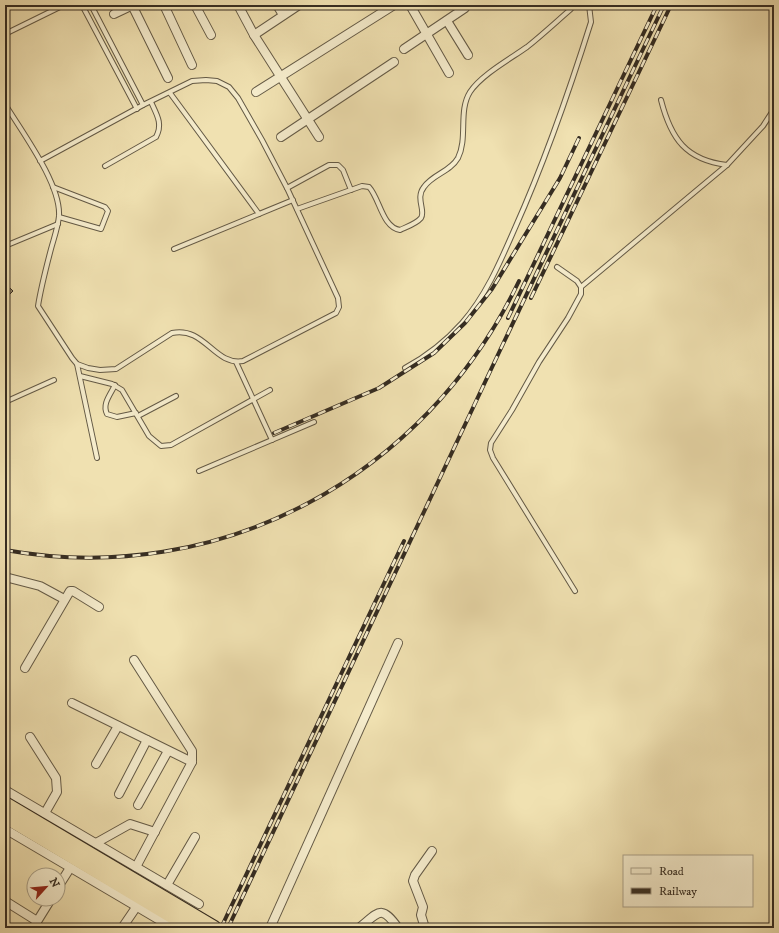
<svg xmlns="http://www.w3.org/2000/svg" width="779" height="933" font-family="'IM FELL DW Pica',serif">
<style>
.building{fill:#978b6c;stroke:#362d22}
.lines{fill:none;stroke-linecap:round;stroke-linejoin:round}
.lane-casing{stroke:#645a46;stroke-width:6}
.street-casing{stroke:#645a46;stroke-width:10}
.highway-casing{stroke:#362d22;stroke-width:16}
.lane{stroke:#f5eccc;stroke-width:4}
.street{stroke:#f5eccc;stroke-width:8}
.highway{stroke:#f0e1b1;stroke-width:14}
.rail-casing{stroke:#362d22;stroke-width:4}
.rail{stroke:#f5eccc;stroke-width:2.5;stroke-dasharray:8;stroke-linecap:butt}
</style>
<rect width="100%" height="100%" fill="#f0e1b1"/>
<filter id="stains"><feTurbulence type="fractalNoise" baseFrequency=".005" numOctaves="4"/><feColorMatrix values="0 0 0 0 .2 0 0 0 0 .09 0 0 0 0 .02 0 0 0 .5 -.17"/></filter>
<radialGradient id="worn" r=".72"><stop offset=".6" stop-color="#630" stop-opacity="0"/><stop offset="1" stop-color="#630" stop-opacity=".3"/></radialGradient>
<path class="building" d="M5,283L13,291L5,299Z"/>
<g class="lines">
<defs>
<g id="lane">
<path d="M82,5L137,109"/>
<path d="M91,5L143,105"/>
<path d="M754,5L774,7"/>
<path d="M5,34L64,5"/>
<path d="M170,93L259,214"/>
<path d="M661,100C671,139 686,160 727,165"/>
<path d="M5,104C22,132 61,184 59,216C58,227 54,238 51,249C46,268 41,287 38,306L72,358L77,364L88,368L100,370L116,369L172,333C205,326 214,366 243,361L336,313L339,307L338,298L287,188L262,140L238,98L229,87L217,81L206,80L192,81L143,105L40,161"/>
<path d="M105,166L156,137C163,124 157,115 151,102"/>
<path d="M53,187L105,207L108,211L101,229L59,217"/>
<path d="M287,188L329,165H338L343,170L351,190"/>
<path d="M297,209L362,186L369,187C380,199 382,227 400,230C406,227 416,224 421,218C426,211 415,198 424,187C433,174 450,172 458,158C468,138 458,111 470,92C481,75 510,59 527,47C542,35 556,22 571,9L572,5"/>
<path d="M5,246L58,224"/>
<path d="M174,249L293,200"/>
<path d="M557,267L577,281L581,287V294L568,318L539,362L512,410L491,443L490,450L493,458L575,591"/>
<path d="M581,287L727,165L763,126L774,109"/>
<path d="M236,362L272,440"/>
<path d="M77,364L97,458"/>
<path d="M405,368C427,356 446,341 462,323C486,296 501,260 515,228C545,161 569,92 591,22L589,5"/>
<path d="M80,376L112,384L122,390L149,436L161,446L171,445L270,390"/>
<path d="M115,385C110,395 102,404 107,414L117,417L136,413"/>
<path d="M5,402L54,380"/>
<path d="M138,416L176,396"/>
<path d="M199,471L314,422"/>
</g>
<g id="street">
<path d="M132,5L168,78"/>
<path d="M164,5L192,65"/>
<path d="M195,5L211,35"/>
<path d="M238,5L254,35L319,137"/>
<path d="M277,5L283,15"/>
<path d="M410,5L449,73"/>
<path d="M114,14L133,5"/>
<path d="M447,21L468,55"/>
<path d="M254,35L299,5"/>
<path d="M404,49L465,8"/>
<path d="M256,92L394,5"/>
<path d="M281,137L394,62"/>
<path d="M5,577L40,586L64,599"/>
<path d="M134,660L192,751V762L136,867"/>
<path d="M25,668L70,591H73L99,607"/>
<path d="M72,703L192,762"/>
<path d="M30,737L56,778L57,792L45,813"/>
<path d="M96,764L118,726"/>
<path d="M5,790L199,904"/>
<path d="M119,794L147,740"/>
<path d="M138,805L168,751"/>
<path d="M5,829L173,928"/>
<path d="M96,843L130,824L155,832"/>
<path d="M167,885L195,837"/>
<path d="M58,887L70,868"/>
<path d="M5,901L37,921"/>
<path d="M33,928L51,899"/>
<path d="M122,928L137,906"/>
<path d="M270,928L398,643"/>
<path d="M359,928C379,912 381,904 398,928"/>
<path d="M425,928L421,915L423,907L413,881L415,875L432,851"/>
</g>
<g id="highway">
<path d="M5,804L214,928"/>
<path d="M5,816L192,928"/>
</g>
</defs>
<use href="#lane" class="lane-casing"/>
<use href="#street" class="street-casing"/>
<use href="#highway" class="highway-casing"/>
<use href="#lane" class="lane"/>
<use href="#street" class="street"/>
<use href="#highway" class="highway"/>
<defs>
<g id="rail">
<path d="M531,298L671,5"/>
<path d="M508,318L657,5"/>
<path d="M274,433L379,388L434,353L465,323L492,289L560,178L579,138"/>
<path d="M5,550C220,589 426,476 519,281"/>
<path d="M221,928L404,541"/>
<path d="M228,928L503,344L664,5"/>
</g>
</defs>
<use href="#rail" class="rail-casing"/>
<use href="#rail" class="rail"/>
</g>
<rect width="779" height="933" fill="none" stroke="#f0e1b1" stroke-width="20"/>
<rect x="6" y="6" width="767" height="921" fill="none" stroke="#362d22" stroke-width="2"/>
<rect x="10" y="10" width="759" height="913" fill="none" stroke="#362d22"/>
<rect x="623" y="855" width="130" height="52" fill="#f5eccc" stroke="#a9a088"/>
<rect x="631" y="868" width="20" height="6" fill="#f5eccc" stroke="#a9a088"/>
<text x="659" y="875" font-size="12" fill="#362d22">Road</text>
<rect x="631" y="888" width="20" height="6" fill="#362d22" stroke="#a9a088"/>
<text x="659" y="895" font-size="12" fill="#362d22">Railway</text>
<g transform="translate(46 887) rotate(63)"><circle r="19" fill="#f5eccc" stroke="#a9a088"/>
<path d="M0-3L7 15L0 10L-7 15Z" fill="#8f2418"/>
<text y="-6" font-size="11" font-weight="bold" text-anchor="middle" fill="#362d22">N</text>
</g>
<rect width="100%" height="100%" filter="url(#stains)"/>
<rect width="100%" height="100%" fill="url(#worn)"/>
</svg>
